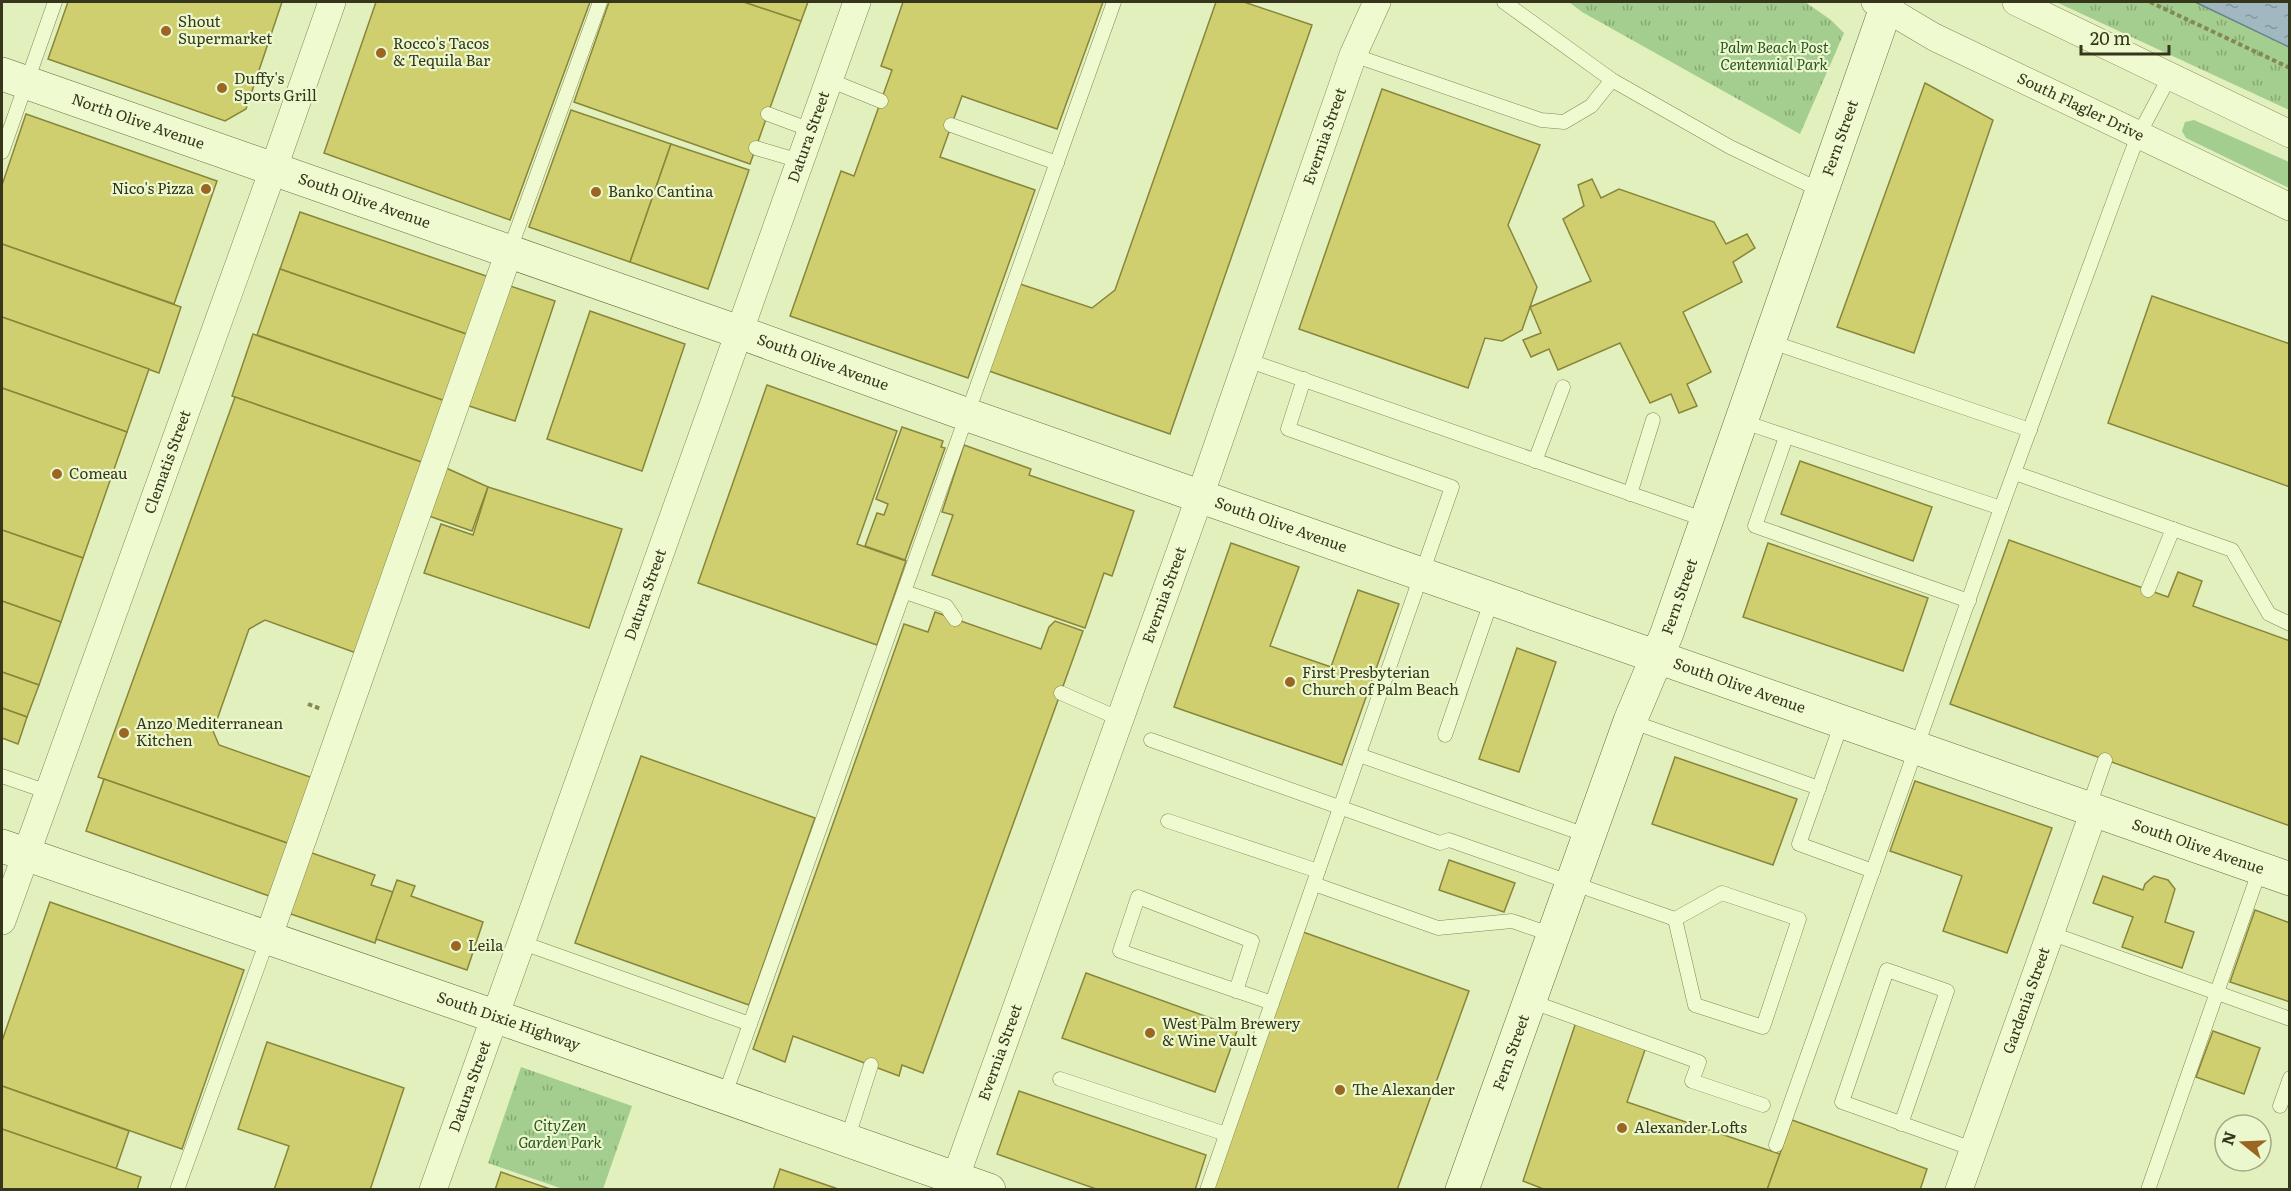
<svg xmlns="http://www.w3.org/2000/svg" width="2291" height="1191" font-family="Literata,serif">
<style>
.grass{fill:#a4ce90}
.park{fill:url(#park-tufts)}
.water{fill:url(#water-ripples);stroke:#68828e;stroke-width:1.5}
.building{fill:#d0cf70;stroke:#88863a;stroke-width:1.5}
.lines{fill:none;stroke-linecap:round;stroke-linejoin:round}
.lane-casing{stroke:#838855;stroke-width:15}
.street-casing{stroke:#838855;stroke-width:28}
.secondary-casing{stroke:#666a39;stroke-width:34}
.path{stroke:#838855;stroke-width:4;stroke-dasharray:4.5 3;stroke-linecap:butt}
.lane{stroke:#effad0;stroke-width:14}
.street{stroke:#effad0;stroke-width:27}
.secondary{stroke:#effad0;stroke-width:33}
.poi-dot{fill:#9a6622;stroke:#ebf7cc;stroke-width:2}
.labels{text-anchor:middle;stroke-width:4.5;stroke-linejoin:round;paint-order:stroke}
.poi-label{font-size:15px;fill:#35361b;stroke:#ebf7cc;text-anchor:start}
.park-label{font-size:15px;font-style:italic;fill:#295420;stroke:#ebf7cc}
.street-label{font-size:15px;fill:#35361b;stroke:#ebf7cc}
</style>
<defs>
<pattern id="park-tufts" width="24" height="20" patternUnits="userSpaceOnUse" patternTransform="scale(1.5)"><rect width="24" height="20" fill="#a4ce90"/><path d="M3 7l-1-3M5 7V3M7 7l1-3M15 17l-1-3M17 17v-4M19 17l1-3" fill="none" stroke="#86a875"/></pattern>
<pattern id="water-ripples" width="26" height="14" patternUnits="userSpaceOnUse" patternTransform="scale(1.5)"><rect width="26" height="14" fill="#a1b8c1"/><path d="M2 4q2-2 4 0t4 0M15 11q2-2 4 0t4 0" fill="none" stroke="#84969c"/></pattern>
</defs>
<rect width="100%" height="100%" fill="#e2f0bd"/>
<path class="grass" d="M2194,120L2289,162V188L2186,138L2182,131L2185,122Z"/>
<g class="park">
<path d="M1569,2H1805L1831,20L1844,33L1800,134L1582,12Z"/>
<path d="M2056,2H2195L2289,47V110Z"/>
<path d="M521,1067L632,1106L603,1189H563L488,1163Z"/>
</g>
<path class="water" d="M2195,2H2289V47Z"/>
<g class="building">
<path d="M68,2H282L246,109L225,121L48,59Z"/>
<path d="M376,2H590L510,220L324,153Z"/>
<path d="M609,2H744L801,21L750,164L574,102Z"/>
<path d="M744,2H808L801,21Z"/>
<path d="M903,2H1103L1057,129L962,96L940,157L1035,190L968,378L790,316L841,171L854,176L892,70L881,66Z"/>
<path d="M1216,2H1244L1312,25L1170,434L989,371L1020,284L1092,308L1115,290Z"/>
<path d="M1925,83L1993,120L1914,353L1837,327Z"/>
<path d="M1382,89L1540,145L1508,225L1537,287L1522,330L1502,341L1485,338L1468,388L1299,329Z"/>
<path d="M571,110L671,144L630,262L529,227Z"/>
<path d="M26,114L217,181L174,304L2,244V185Z"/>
<path d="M671,144L749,170L708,289L630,262Z"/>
<path d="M1592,179L1601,198L1619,189L1714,222L1726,244L1747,234L1755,248L1733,262L1742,282L1683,312L1711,372L1687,384L1697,406L1679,413L1671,394L1650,403L1620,343L1558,370L1549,349L1531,357L1523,340L1541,333L1530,307L1591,281L1563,219L1584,206L1578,185Z"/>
<path d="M300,212L492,278L472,336L280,269Z"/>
<path d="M2,244L181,307L159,373L2,317Z"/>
<path d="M280,269L472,336L448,402L257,335Z"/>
<path d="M507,285L555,301L515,421L466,405Z"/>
<path d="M2152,296L2290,344V487L2108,423Z"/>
<path d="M590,311L685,344L642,471L547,439Z"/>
<path d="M2,317L149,369L127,432L2,388Z"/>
<path d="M253,334L448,402L427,464L232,396Z"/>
<path d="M767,385L897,431L857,544L906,561L877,645L698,583Z"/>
<path d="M2,388L127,432L83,558L2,530Z"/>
<path d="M235,397L427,464L359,654L265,620L249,629L213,731L219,745L313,778L290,844L98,777Z"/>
<path d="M902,427L943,441L941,447L945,448L905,560L865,546L877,513L884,515L888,504L876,499Z"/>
<path d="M964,445L1031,469L1029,475L1134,511L1112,576L1104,573L1085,628L932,575L953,515L942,512Z"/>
<path d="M1800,461L1932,507L1913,561L1781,514Z"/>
<path d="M444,467L488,487L472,531L426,515Z"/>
<path d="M488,487L622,529L589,628L424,573L441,524L473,535Z"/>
<path d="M2,530L83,558L61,622L2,601Z"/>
<path d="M2009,540L2168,597L2178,572L2202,581L2193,606L2290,641V826L1950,704Z"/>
<path d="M1231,543L1299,567L1270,646L1331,667L1358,590L1399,604L1342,765L1174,707Z"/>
<path d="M1768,543L1928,598L1903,671L1743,617Z"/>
<path d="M2,601L61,622L39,685L2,672Z"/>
<path d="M935,612L1041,649L1049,627L1055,621L1083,631L923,1073L902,1065L899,1076L793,1036L785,1062L753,1049L904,624L928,632Z"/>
<path d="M1517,648L1556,662L1519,772L1479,759Z"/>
<path d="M2,672L39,685L27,717L2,708Z"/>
<path d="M2,708L27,717L18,744L2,738Z"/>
<path d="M641,756L815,818L749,1005L575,943Z"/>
<path d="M1675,757L1797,799L1773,865L1652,824Z"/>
<path d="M104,779L290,844L272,897L86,831Z"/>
<path d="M1915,781L2052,828L2007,953L1943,931L1962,876L1890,851Z"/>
<path d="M309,852L375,875L371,885L393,892L375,943L288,913Z"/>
<path d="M1449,860L1515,883L1504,912L1439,890Z"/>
<path d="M2103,876L2143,890L2145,884L2154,876L2168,880L2175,889L2165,922L2194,932L2182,968L2122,947L2133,917L2093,903Z"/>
<path d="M397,880L415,886L411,896L483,922L467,970L376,939Z"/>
<path d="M50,902L244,970L182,1149L2,1086V1041Z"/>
<path d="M2255,910L2290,923V1002L2230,982Z"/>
<path d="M1303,932L1469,991L1397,1190H1212Z"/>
<path d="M1086,973L1238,1028L1215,1092L1062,1038Z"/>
<path d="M1577,1019L1647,1044L1627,1102L1780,1154L1767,1190H1546L1523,1181Z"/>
<path d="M2213,1031L2260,1048L2244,1094L2196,1077Z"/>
<path d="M267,1042L404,1088L370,1190H274L289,1146L238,1129Z"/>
<path d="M2,1086L129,1131L116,1169L2,1129Z"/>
<path d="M1019,1091L1206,1155L1195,1190H1099L997,1154Z"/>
<path d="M1792,1120L1927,1169L1920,1190H1767Z"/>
<path d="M2,1129L141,1177L137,1190H2Z"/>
<path d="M780,1169L841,1190H773Z"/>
<path d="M501,1172L553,1190H495Z"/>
</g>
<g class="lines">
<defs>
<g id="lane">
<path d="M1504,2L1612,80L1730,147L1822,191"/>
<path d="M1353,55L1541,120L1564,122L1591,106L1612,80"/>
<path d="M829,80L881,101"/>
<path d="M768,114L811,130"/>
<path d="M951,125L1057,163"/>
<path d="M756,148L800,161"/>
<path d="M2,152L55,2"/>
<path d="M509,252L600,2"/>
<path d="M1769,341L2030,430"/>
<path d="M1247,360L1706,520"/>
<path d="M1741,421L2001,508"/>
<path d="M1786,437L1755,526L1969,601"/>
<path d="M1535,461L1563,387"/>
<path d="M2015,473L2232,550L2269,614L2290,624"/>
<path d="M1630,494L1653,420"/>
<path d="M2148,590L2173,529"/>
<path d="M905,592L946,606L955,619"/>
<path d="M1061,693L1120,719"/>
<path d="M1630,721L1819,788"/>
<path d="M1842,722L1799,844L1873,871"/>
<path d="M1445,735L1492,599"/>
<path d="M1151,740L1440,843L1449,840L1675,919L1722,893L1799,919L1763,1027L1695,1005L1675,919"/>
<path d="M1359,755L1589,836"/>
<path d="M2,776L48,792"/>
<path d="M2088,809L2105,760"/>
<path d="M1168,821L1318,871"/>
<path d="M1314,884L1438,928L1512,921L1553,935"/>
<path d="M2050,933L2290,1019"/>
<path d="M520,942L750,1024"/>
<path d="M1530,1001L1699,1062L1692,1081L1763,1105"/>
<path d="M1272,1003L1452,487L1288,429L1304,379"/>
<path d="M1060,1079L1226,1134"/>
<path d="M724,1097L1114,2"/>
<path d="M2280,1106L2290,1078"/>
<path d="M1901,1124L1947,991L1887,970L1842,1102L1973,1149"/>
<path d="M847,1140L871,1065"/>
<path d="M1776,1145L2001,508L2125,170L2138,136L2170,76"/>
<path d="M177,1190L268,938"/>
<path d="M1207,1190L1272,1003L1120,951L1138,897L1252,941L1236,991"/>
<path d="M2148,1190L2260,869"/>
</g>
<g id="street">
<path id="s1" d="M1875,2L1934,37L2290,207"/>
<path d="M2016,2L2290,134"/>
<path id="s2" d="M2,921L273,170L332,2"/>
<path d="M268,938L509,252"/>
<path id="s3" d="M433,1190L857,2"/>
<path id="s4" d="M951,1190L1200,496L1353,55L1377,2"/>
<path id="s5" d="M1959,1190L2094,811"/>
</g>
<g id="secondary">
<path id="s6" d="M2,74L739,332L968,415L2290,879"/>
<path id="s7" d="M2,846L517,1024L989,1190"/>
<path id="s8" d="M1462,1190L1630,721L1667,633L1888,2"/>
</g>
</defs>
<use href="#lane" class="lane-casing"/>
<use href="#street" class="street-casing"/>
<use href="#secondary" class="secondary-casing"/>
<g class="path">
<path d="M2150,2L2290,68"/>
<path d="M308,704L321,709"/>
</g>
<use href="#lane" class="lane"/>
<use href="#street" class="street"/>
<use href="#secondary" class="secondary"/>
</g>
<g class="poi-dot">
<circle cx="166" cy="31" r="6"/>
<circle cx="381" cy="53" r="6"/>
<circle cx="222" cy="88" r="6"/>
<circle cx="206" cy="189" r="6"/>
<circle cx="596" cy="192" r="6"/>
<circle cx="57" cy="474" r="6"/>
<circle cx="1290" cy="682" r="6"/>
<circle cx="124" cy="733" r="6"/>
<circle cx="456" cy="946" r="6"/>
<circle cx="1150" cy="1033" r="6"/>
<circle cx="1340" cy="1090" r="6"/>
<circle cx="1622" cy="1128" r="6"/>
</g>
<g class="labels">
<g class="poi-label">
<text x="178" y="27">Shout<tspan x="178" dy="17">Supermarket</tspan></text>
<text x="393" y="49">Rocco's Tacos<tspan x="393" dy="17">&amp; Tequila Bar</tspan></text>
<text x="234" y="84">Duffy's<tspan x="234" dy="17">Sports Grill</tspan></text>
<text x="194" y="194" text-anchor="end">Nico's Pizza</text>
<text x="608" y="197">Banko Cantina</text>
<text x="69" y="479">Comeau</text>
<text x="1302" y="678">First Presbyterian<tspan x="1302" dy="17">Church of Palm Beach</tspan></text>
<text x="136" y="729">Anzo Mediterranean<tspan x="136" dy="17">Kitchen</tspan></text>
<text x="468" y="951">Leila</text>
<text x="1162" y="1029">West Palm Brewery<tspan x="1162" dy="17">&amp; Wine Vault</tspan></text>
<text x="1352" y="1095">The Alexander</text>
<text x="1634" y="1133">Alexander Lofts</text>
</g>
<g class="park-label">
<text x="1774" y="53">Palm Beach Post<tspan x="1774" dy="17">Centennial Park</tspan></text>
<text x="560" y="1131">CityZen<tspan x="560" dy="17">Garden Park</tspan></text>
</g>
<g class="street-label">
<text dy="5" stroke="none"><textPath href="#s1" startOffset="231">South Flagler Drive</textPath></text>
<text dy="5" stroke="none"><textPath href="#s6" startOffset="144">North Olive Avenue</textPath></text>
<text dy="5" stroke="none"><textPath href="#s4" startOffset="1118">Evernia Street</textPath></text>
<text dy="5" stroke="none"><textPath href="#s3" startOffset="1118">Datura Street</textPath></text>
<text dy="5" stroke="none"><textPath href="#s8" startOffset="1118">Fern Street</textPath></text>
<text dy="5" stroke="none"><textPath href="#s6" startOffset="384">South Olive Avenue</textPath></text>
<text dy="5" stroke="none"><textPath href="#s6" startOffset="870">South Olive Avenue</textPath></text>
<text dy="5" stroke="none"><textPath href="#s2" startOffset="488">Clematis Street</textPath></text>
<text dy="5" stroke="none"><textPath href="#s6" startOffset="1356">South Olive Avenue</textPath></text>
<text dy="5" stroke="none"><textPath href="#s3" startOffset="632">Datura Street</textPath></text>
<text dy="5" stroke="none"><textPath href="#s4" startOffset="632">Evernia Street</textPath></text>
<text dy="5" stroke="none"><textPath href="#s8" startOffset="632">Fern Street</textPath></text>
<text dy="5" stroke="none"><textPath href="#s6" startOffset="1842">South Olive Avenue</textPath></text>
<text dy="5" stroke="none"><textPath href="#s6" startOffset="2328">South Olive Avenue</textPath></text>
<text dy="5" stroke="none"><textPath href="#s5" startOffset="201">Gardenia Street</textPath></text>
<text dy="5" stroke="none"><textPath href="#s7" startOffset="536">South Dixie Highway</textPath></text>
<text dy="5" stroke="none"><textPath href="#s4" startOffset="146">Evernia Street</textPath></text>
<text dy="5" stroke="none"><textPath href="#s8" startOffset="146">Fern Street</textPath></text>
<text dy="5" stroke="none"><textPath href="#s3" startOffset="110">Datura Street</textPath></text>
</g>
</g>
<rect width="2291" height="1191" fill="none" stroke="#35361b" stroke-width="6"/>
<g transform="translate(2243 1143) rotate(288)"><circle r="28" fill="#ebf7cc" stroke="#a2aa85" stroke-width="1.5"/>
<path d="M0-4.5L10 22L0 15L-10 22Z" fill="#9a6622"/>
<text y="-9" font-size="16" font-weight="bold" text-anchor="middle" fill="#35361b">N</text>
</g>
<path d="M2081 45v9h88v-9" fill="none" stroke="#35361b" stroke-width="3"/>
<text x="2090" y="45" font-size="18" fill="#35361b" stroke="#ebf7cc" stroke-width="4.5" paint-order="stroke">20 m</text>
</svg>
